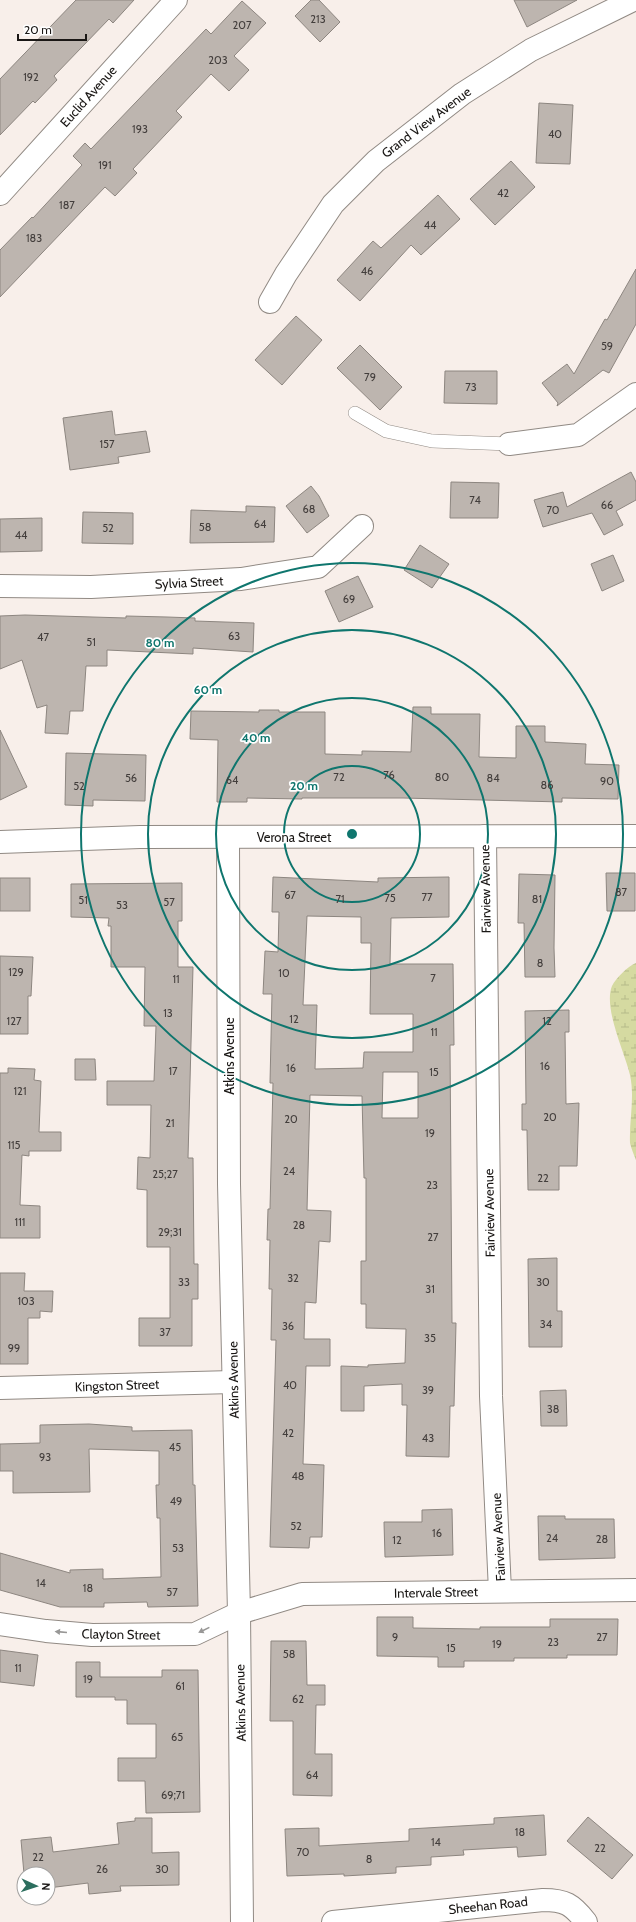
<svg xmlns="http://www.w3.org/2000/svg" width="636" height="1922" font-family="Cabin,sans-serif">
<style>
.wetland{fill:url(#wetland-marsh)}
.building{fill:#bdb5af;stroke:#8d8680;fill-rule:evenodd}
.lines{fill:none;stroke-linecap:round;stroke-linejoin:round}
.lane-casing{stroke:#918a84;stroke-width:14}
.street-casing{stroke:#918a84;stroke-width:24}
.secondary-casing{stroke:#918a84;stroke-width:24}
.lane{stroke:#fff;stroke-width:13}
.street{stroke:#fff;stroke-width:22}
.secondary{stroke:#fff;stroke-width:22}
.oneway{fill:#989796}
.ring{fill:none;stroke:#0f766e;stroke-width:2}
.labels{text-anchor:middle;stroke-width:3.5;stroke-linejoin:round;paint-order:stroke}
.number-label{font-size:11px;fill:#433e3c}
.street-label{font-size:13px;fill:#1a1715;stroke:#fff}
.centre{fill:#0f766e;stroke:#fff;stroke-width:2}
.ring-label{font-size:12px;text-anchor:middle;font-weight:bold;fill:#0f766e;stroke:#fff;stroke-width:3.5;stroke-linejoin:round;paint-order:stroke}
</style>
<defs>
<pattern id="wetland-marsh" width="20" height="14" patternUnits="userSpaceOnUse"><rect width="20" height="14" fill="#d5daa1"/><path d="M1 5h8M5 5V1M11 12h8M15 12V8" fill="none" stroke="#b6ba8a"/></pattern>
</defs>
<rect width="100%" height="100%" fill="#f8efea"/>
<path class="wetland" d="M636,963V1160C634,1155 631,1148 630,1143C629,1120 635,1098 630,1075C625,1053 603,1008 612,986C616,978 628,966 636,963Z"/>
<g class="building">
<path d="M76,0H134L113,23L109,19L54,76L57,80L35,103L33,101L0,135V79Z"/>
<path d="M311,0H319L340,22L320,42L295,16Z"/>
<path d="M514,0H577L527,27Z"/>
<path d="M242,1L266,23L234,56L249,70L229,91L211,74L176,111L182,117L133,169L137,173L115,196L105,187L0,297V250L32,217L33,218L82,165L73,156L85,143L91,149L206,29L211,34Z"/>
<path d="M539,103L573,105L570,164L536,163Z"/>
<path d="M511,161L535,187L495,225L470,199Z"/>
<path d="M438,195L460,219L421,255L411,245L360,301L337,280L373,241L381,248Z"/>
<path d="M636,269V324L609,373L603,370L557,406L558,403L542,383L567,364L574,374L605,319L607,320Z"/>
<path d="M296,316L322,340L282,385L255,360Z"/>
<path d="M360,345L402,387L380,410L337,368Z"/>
<path d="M445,371H497V404L444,403Z"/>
<path d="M112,411L115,435L146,431L150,452L118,457L119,463L70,470L63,418Z"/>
<path d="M631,472L636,482V500L616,511L623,525L604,535L592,513L543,527L534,500L563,492L567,507Z"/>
<path d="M451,482L499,483L498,518H450Z"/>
<path d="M311,486L319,496L329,516L307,533L286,506Z"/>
<path d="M246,506L275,507L274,542L190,543L191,510L246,512Z"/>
<path d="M83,512L133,513V544L82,543Z"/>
<path d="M42,518V551L0,552V519Z"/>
<path d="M420,545L449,564L432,588L404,570Z"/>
<path d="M613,555L624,581L602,591L591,564Z"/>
<path d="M358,576L373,607L339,622L325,591Z"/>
<path d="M25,615L126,618V616L167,617L195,618V621L254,623L253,652L193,648V654L107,650V666H86L83,711H70L68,734L45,733L47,705L37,708L22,660L0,669V616Z"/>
<path d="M413,707H431V714H480L479,757L516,758V726H545V742L586,744L585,764L619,765L618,799L562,798V802L403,798H302V799L247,798V802H217L218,740L190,739L191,711L259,712V710H279V712H325V754L362,755V751L411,752Z"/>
<path d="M0,730L27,787L0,800Z"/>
<path d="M66,753L146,755L145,801L93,800V806L65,805Z"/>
<path d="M606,873H635V911H607Z"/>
<path d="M519,874L555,875L554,948L555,977H525L524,923H518Z"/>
<path d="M273,877L378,882V878L449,877V917L391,918L390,964H453L454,1045H450L452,1323H456L454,1406H450L449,1457L406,1456L407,1405H402V1384L364,1386V1411H341V1366L368,1367V1365L405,1363L406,1329L366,1328V1304H361V1261H366V1178H364L362,1096L310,1095L307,1210L331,1211L330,1242L319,1241L316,1303L305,1302L304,1339H330V1366H306L303,1464L324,1465L322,1537H310L309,1548L270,1547L276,1340H271L272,1289H269L270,1240H267L268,1209H270L273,1083H270L272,994H263L265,951L278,952L279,912H272ZM307,916L361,917V943H371L370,1014H413V1052H364L363,1068L315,1069L317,1005H303ZM383,1072H418V1118H382Z"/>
<rect x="0" y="878" width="30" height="33"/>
<path d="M182,883V921H178V967H193L188,1158H193L194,1264H198V1299H192V1346H139V1318H170V1247H147V1190L137,1189L138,1157L150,1158L151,1105H107V1081H154L156,1026H144L145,967H111V926H108L109,918L71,917V884Z"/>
<path d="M0,956L33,957L31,996H28V1034H0Z"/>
<path d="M569,1010V1032H565L566,1104L579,1103L577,1166H559V1190H528L527,1130H522V1104H526L525,1011Z"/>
<path d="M75,1059H95L96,1080H75Z"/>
<path d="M8,1068L35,1069L34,1080L41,1081L39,1132H61V1151H29V1156L22,1155L20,1205L40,1206V1238H0V1073H8Z"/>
<path d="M557,1258V1311H562V1347H529L528,1259Z"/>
<path d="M0,1273H25L24,1291H53L52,1312L40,1311V1318H28V1364H0Z"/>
<path d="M566,1390L567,1426H541L540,1391Z"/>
<path d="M89,1424L132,1427V1431L192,1430L193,1485H195L198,1606L148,1607L147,1602L104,1603V1607H60L0,1590V1553L70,1573V1570L103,1569V1579L161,1577L160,1518H157L156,1485H159V1451L89,1449L90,1492L13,1493V1471H0V1444L40,1443V1425Z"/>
<path d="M452,1509L453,1555L385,1557L384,1522H422V1510Z"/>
<path d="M538,1516H565V1519H614L615,1558L539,1560Z"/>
<path d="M377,1617H413V1628L480,1629V1627H550V1619H618L617,1655H567V1658H514V1661H464V1667H438V1657L377,1656Z"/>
<path d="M271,1641H306L307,1685H325V1705H316L315,1754H332V1796L293,1795V1721H270Z"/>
<path d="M0,1650L38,1655L34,1686L0,1682Z"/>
<path d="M76,1662H100V1677H162V1670H198L200,1812L146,1813L145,1781H118V1758H156V1724H127V1700H115V1697H76Z"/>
<path d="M544,1815L546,1855L518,1857L517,1847L463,1850L464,1855L431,1857V1865L396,1867V1873L344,1876V1874L287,1876L285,1829L319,1828V1846L409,1841V1829L494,1824V1818Z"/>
<path d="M588,1817L633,1855L612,1879L567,1841Z"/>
<path d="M135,1818H152V1853L179,1852V1885L120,1886L121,1891L89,1894L88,1883L48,1888V1874H24L21,1840L51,1837L53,1852L119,1844L117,1823L135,1821Z"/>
</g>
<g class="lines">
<defs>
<path id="lane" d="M355,413L386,431L432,441L509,444"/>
<g id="street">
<path d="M270,302L286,274L333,204L376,161L462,94L531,50L633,0"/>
<path d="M509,444L578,435L636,394"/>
<path d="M0,586L91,587L241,579L318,567L362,526"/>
<path d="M485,836L491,1396L500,1591"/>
<path d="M228,837L229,1184L239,1613L242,1922"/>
<path d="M0,842L140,837L636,836"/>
<path d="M0,1388L233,1382"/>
<path d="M0,1624L46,1631L92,1635L195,1634L239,1613L302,1594L636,1590"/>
<path d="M333,1922L543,1900C565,1900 572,1904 586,1922"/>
</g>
<path id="secondary" d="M0,194L176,0"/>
</defs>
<use href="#lane" class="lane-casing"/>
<use href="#street" class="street-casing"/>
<use href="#secondary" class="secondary-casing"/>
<use href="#lane" class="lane"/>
<use href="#street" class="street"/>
<use href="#secondary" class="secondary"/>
</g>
<defs><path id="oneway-solid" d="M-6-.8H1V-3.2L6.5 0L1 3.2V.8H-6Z"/></defs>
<g class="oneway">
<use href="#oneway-solid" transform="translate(204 1630) rotate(154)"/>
<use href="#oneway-solid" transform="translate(61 1632) rotate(-175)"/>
</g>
<g class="ring">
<circle cx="352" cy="834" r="68"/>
<circle cx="352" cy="834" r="136"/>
<circle cx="352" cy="834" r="204"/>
<circle cx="352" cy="834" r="271"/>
</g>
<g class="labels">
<g class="number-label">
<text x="318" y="23">213</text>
<text x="242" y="29">207</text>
<text x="218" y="64">203</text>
<text x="31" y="81">192</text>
<text x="140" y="133">193</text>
<text x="555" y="138">40</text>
<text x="105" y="169">191</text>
<text x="503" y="197">42</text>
<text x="67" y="209">187</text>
<text x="430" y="229">44</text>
<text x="34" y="242">183</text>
<text x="367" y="275">46</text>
<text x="607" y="350">59</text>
<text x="370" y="381">79</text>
<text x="471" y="391">73</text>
<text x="107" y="448">157</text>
<text x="475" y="504">74</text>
<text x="607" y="509">66</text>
<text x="309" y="513">68</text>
<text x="553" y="514">70</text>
<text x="260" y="528">64</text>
<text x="205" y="531">58</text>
<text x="108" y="532">52</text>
<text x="21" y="539">44</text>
<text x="349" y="603">69</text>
<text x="234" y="640">63</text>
<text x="43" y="641">47</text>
<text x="91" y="646">51</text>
<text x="389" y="779">76</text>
<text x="339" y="781">72</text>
<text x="442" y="781">80</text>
<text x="131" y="782">56</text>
<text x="493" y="782">84</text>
<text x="232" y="784">64</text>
<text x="607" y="785">90</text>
<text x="547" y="789">86</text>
<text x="79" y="790">52</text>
<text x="621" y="896">87</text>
<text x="290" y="899">67</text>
<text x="427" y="901">77</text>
<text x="390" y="902">75</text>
<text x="340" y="903">71</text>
<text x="537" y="903">81</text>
<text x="83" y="904">51</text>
<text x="169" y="906">57</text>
<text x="122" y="909">53</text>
<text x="540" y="967">8</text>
<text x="16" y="976">129</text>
<text x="284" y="977">10</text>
<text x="433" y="982">7</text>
<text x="176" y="983">11</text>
<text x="168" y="1017">13</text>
<text x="294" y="1023">12</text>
<text x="14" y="1025">127</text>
<text x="547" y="1025">12</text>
<text x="434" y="1036">11</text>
<text x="545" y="1070">16</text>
<text x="291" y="1072">16</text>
<text x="173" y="1075">17</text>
<text x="434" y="1076">15</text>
<text x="20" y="1095">121</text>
<text x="550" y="1121">20</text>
<text x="291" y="1123">20</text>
<text x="170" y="1127">21</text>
<text x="430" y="1137">19</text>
<text x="14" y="1149">115</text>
<text x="289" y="1175">24</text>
<text x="165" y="1178">25;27</text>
<text x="543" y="1182">22</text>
<text x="432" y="1189">23</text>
<text x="20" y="1226">111</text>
<text x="299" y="1229">28</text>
<text x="170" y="1236">29;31</text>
<text x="433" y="1241">27</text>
<text x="293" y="1282">32</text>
<text x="184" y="1286">33</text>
<text x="543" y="1286">30</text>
<text x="430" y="1293">31</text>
<text x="26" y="1305">103</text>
<text x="546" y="1328">34</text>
<text x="288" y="1330">36</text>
<text x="165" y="1336">37</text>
<text x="430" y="1342">35</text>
<text x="14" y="1352">99</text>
<text x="290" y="1389">40</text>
<text x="428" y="1394">39</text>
<text x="553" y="1413">38</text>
<text x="288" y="1437">42</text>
<text x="428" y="1442">43</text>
<text x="175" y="1451">45</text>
<text x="45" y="1461">93</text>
<text x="298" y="1480">48</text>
<text x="176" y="1505">49</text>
<text x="296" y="1530">52</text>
<text x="437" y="1537">16</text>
<text x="552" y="1542">24</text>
<text x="602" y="1543">28</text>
<text x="397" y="1544">12</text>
<text x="178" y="1552">53</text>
<text x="41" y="1587">14</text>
<text x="88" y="1592">18</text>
<text x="172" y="1596">57</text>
<text x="395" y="1641">9</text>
<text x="602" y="1641">27</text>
<text x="553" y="1646">23</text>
<text x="497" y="1648">19</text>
<text x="451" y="1652">15</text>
<text x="289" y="1658">58</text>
<text x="18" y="1672">11</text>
<text x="88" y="1683">19</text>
<text x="180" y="1690">61</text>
<text x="298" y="1703">62</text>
<text x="177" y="1741">65</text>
<text x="312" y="1779">64</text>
<text x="173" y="1799">69;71</text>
<text x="520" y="1836">18</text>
<text x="436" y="1846">14</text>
<text x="600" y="1852">22</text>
<text x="303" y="1856">70</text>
<text x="38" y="1861">22</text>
<text x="369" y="1863">8</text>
<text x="102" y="1873">26</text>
<text x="162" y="1873">30</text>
</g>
<g class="street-label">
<text transform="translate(88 96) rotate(-48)" y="5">Euclid Avenue</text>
<text transform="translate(426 122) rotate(-37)" y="5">Grand View Avenue</text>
<text transform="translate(189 582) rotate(-3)" y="5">Sylvia Street</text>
<text x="294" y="842">Verona Street</text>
<text transform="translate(485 889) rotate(-91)" y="5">Fairview Avenue</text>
<text transform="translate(229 1056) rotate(-90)" y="5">Atkins Avenue</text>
<text transform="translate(489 1213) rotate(-91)" y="5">Fairview Avenue</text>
<text transform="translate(233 1380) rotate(-91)" y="5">Atkins Avenue</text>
<text transform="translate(117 1385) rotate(-2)" y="5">Kingston Street</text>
<text transform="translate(498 1537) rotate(-93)" y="5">Fairview Avenue</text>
<text transform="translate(436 1592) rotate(-1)" y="5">Intervale Street</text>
<text transform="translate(121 1634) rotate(1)" y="5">Clayton Street</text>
<text transform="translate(240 1703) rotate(-91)" y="5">Atkins Avenue</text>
<text transform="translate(488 1905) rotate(-6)" y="5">Sheehan Road</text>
</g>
</g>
<circle cx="352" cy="834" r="6" class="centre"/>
<g class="ring-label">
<text x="160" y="647">80 m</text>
<text x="208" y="694">60 m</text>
<text x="256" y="742">40 m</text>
<text x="304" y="790">20 m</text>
</g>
<g transform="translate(36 1886) rotate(93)"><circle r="19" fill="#ffffff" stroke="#a3a2a1"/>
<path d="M0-3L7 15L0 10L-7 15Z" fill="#2c6e5e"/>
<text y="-6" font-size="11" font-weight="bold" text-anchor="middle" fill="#1a1715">N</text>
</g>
<path d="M18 34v6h68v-6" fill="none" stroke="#1a1715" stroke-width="2"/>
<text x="24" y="34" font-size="12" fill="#1a1715" stroke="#ffffff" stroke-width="3" paint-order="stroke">20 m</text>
</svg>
